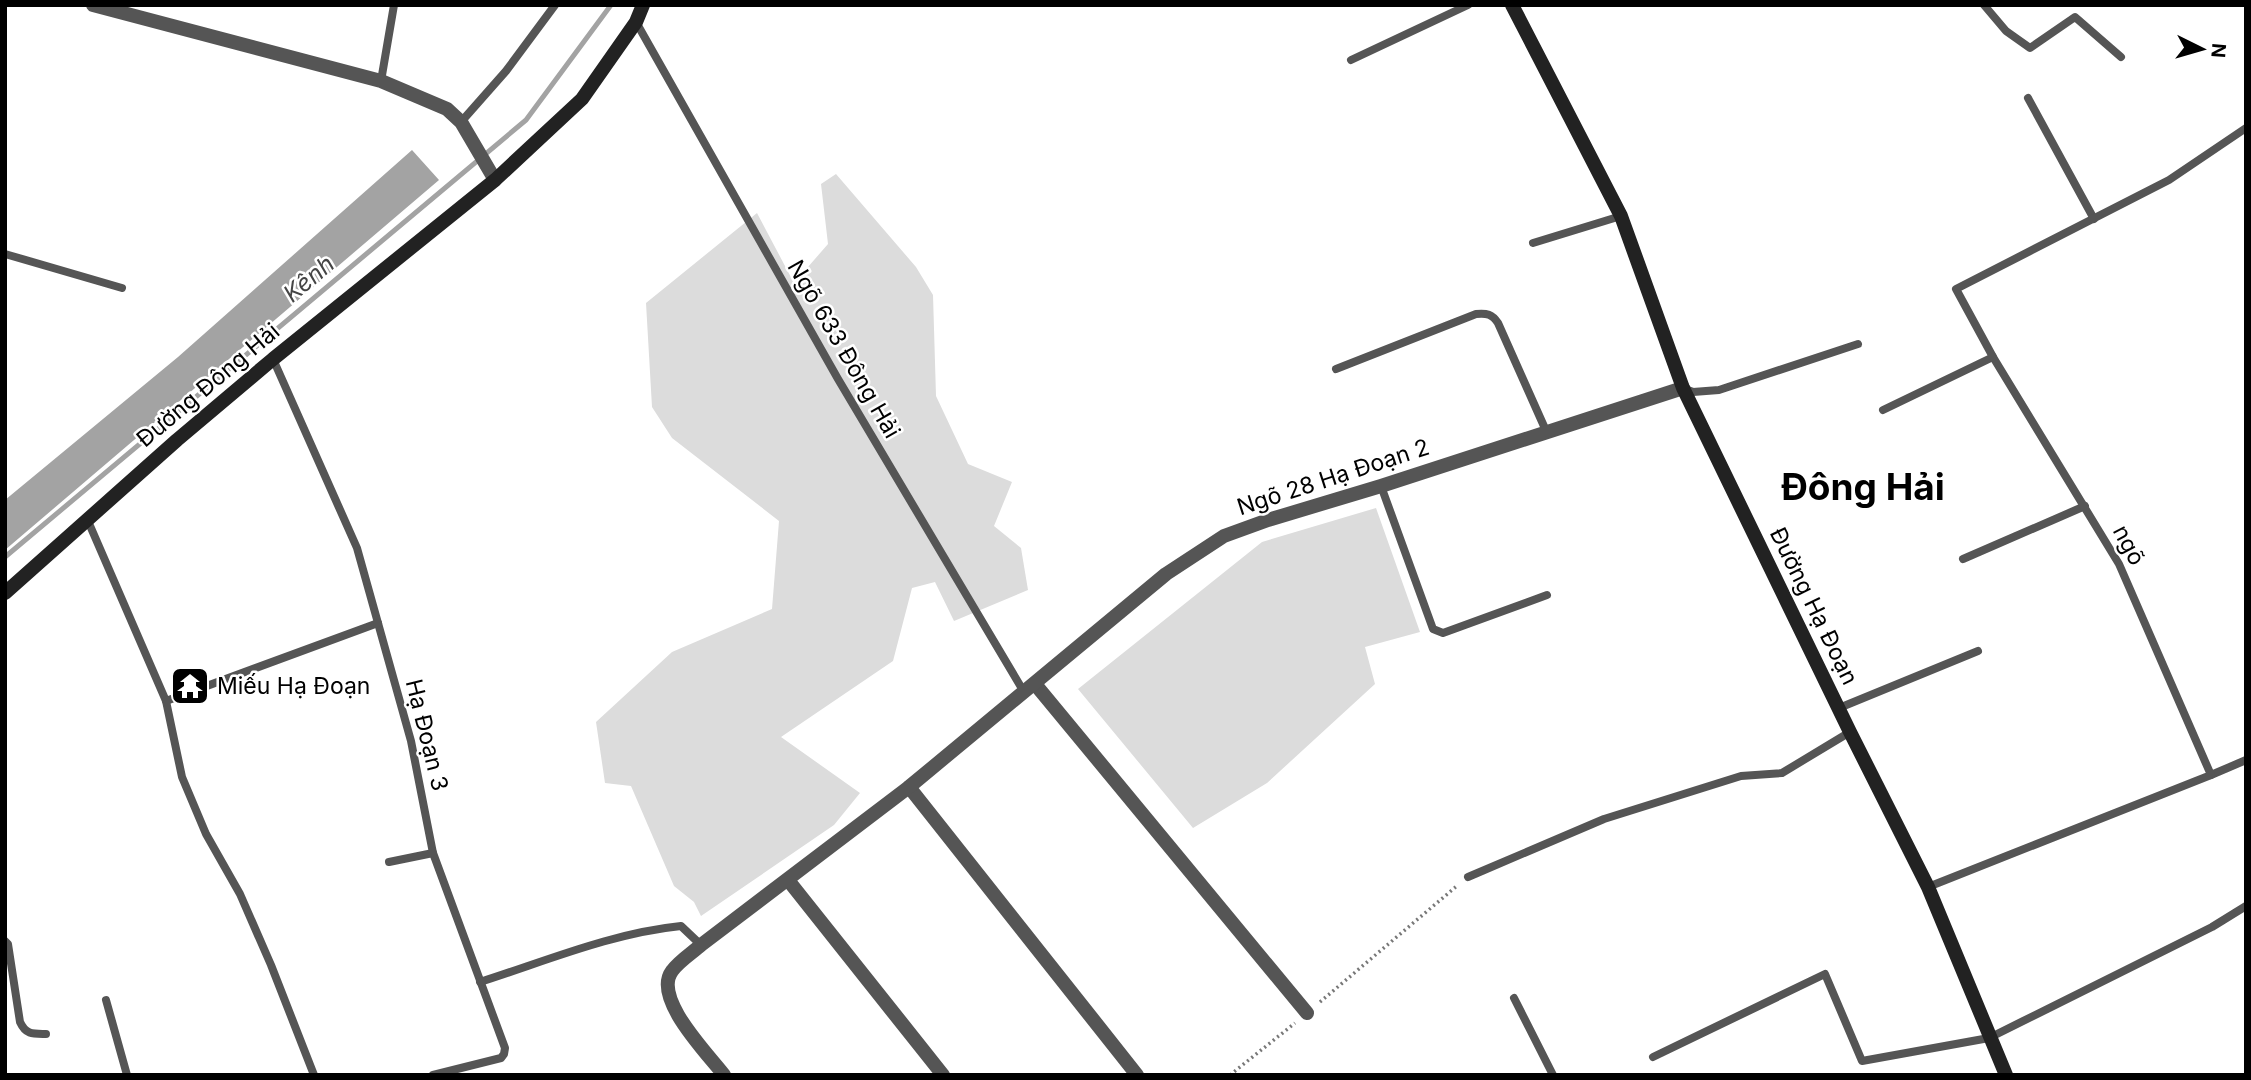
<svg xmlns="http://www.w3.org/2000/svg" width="2251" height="1080" font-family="Inter,sans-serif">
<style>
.green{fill:#dcdcdc}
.water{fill:#a3a3a3}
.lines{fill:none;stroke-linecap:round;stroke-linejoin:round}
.stream{stroke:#a3a3a3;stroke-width:5}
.path{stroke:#777;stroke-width:3.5;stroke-dasharray:2 3.5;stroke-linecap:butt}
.lane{stroke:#555;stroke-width:8}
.street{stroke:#555;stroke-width:14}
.secondary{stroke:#222;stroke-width:14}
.labels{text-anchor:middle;stroke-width:5;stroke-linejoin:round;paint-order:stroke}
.street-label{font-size:23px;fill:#000;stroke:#fff}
.poi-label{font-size:23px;fill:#000;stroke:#fff;text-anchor:start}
.water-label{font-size:24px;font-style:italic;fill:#444;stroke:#fff}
.town-label{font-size:37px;font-weight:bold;fill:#000;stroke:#fff}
</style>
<rect width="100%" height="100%" fill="#fff"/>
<g class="green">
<path d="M836,174L916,267L933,295L936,396L968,464L1012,482L994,526L1021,548L1028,590L954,621L935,582L912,588L893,661L781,737L860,793L834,825L701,916L694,902L674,886L631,786L605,783L596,722L672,652L772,609L779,521L672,438L652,407L646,303L757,213L794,283L828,244L821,184Z"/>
<path d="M1376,508L1420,632L1365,647L1375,684L1267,783L1193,828L1078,689L1262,542Z"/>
</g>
<path class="water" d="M412,150L439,180L5,550V500L178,357Z"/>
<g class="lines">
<path class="stream" d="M5,557L526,120L611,5"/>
<g class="path">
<path d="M1320,1002L1458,885"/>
<path d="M1230,1075L1295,1023"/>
</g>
<g class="lane">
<path d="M1984,5L2006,31L2030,48L2075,17L2121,57"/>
<path d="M636,22L838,379L1024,692"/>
<path d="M1351,60L1468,5"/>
<path d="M381,81L394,5"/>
<path d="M2028,98L2094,219"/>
<path d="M461,122L506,71L555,5"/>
<path d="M1533,243L1621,216"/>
<path d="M5,254L122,288"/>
<path d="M273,359L357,548L411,741L433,853L505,1048L504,1054L501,1058L433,1075"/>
<path d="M1336,369L1476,314C1487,313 1492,314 1498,323L1547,433"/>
<path d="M1683,388L1693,392L1719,390L1858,344"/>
<path d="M1883,410L1993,357"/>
<path d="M1381,486L1433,629L1443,633L1547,595"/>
<path d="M88,521L166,701L182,777L206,834L240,894L271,965L314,1075"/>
<path d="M1963,559L2085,506"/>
<path d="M166,701L378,623"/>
<path d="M1839,708L1978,651"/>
<path d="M2211,775L2246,760"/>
<path d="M389,862L433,853"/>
<path d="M1468,877L1604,819L1741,776L1782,773L1850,732"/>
<path d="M1928,887L2211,775L2119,564L1993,357L1956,289L2169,180L2246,128"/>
<path d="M5,941L8,944L20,1022C26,1035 33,1034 46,1034"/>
<path d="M480,982C546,961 612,933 681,926L701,945"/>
<path d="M1514,998L1553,1075"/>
<path d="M106,1000L127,1075"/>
<path d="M1653,1057L1825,974L1862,1061L1989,1038L2212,927L2246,906"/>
</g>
<g class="street">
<path d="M93,5L381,81L447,109L461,122L495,180"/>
<path d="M1035,684L1307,1013"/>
<path d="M909,787L1137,1075"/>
<path d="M788,880L943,1075"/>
<path d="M724,1075C708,1054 652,998 672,971C679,961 692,953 701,945L909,787L1166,574L1224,536L1268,520L1381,486L1683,388"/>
</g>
<g class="secondary">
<path d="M1512,5L1621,216L1683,388L1850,732L1928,887L2006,1075"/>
<path d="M5,593L177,440L273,359L495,180L582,99L636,22L643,5"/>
</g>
</g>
<defs>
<symbol id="temple-square" viewBox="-11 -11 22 22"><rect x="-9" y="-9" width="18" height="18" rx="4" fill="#000" stroke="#fff"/><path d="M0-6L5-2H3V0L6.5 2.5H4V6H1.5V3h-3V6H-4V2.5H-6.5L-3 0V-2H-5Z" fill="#fff"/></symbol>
</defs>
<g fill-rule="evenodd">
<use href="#temple-square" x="168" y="664" width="44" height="44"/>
</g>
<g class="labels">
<g class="street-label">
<text transform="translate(844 349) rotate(60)" y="8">Ngõ 633 Đông Hải</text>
<text transform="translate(208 385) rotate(-40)" y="8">Đường Đông Hải</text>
<text transform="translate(1333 477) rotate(-18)" y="8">Ngõ 28 Hạ Đoạn 2</text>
<text transform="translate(2129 545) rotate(62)" y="8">ngõ</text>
<text transform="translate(1814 606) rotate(64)" y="8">Đường Hạ Đoạn</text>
<text transform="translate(427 735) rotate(76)" y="8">Hạ Đoạn 3</text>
</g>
<g class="poi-label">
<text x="217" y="694">Miếu Hạ Đoạn</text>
</g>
<g class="water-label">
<text transform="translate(309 279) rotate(-40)" y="8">Kênh</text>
</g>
<g class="town-label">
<text x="1863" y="500">Đông Hải</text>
</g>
</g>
<rect width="2251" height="1080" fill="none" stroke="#000000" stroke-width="14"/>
<g transform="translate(2202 49) rotate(95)" stroke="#ffffff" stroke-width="5" paint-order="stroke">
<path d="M0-5L12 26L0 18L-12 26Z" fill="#000000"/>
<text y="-10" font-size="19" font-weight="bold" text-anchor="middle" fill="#000000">N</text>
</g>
</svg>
